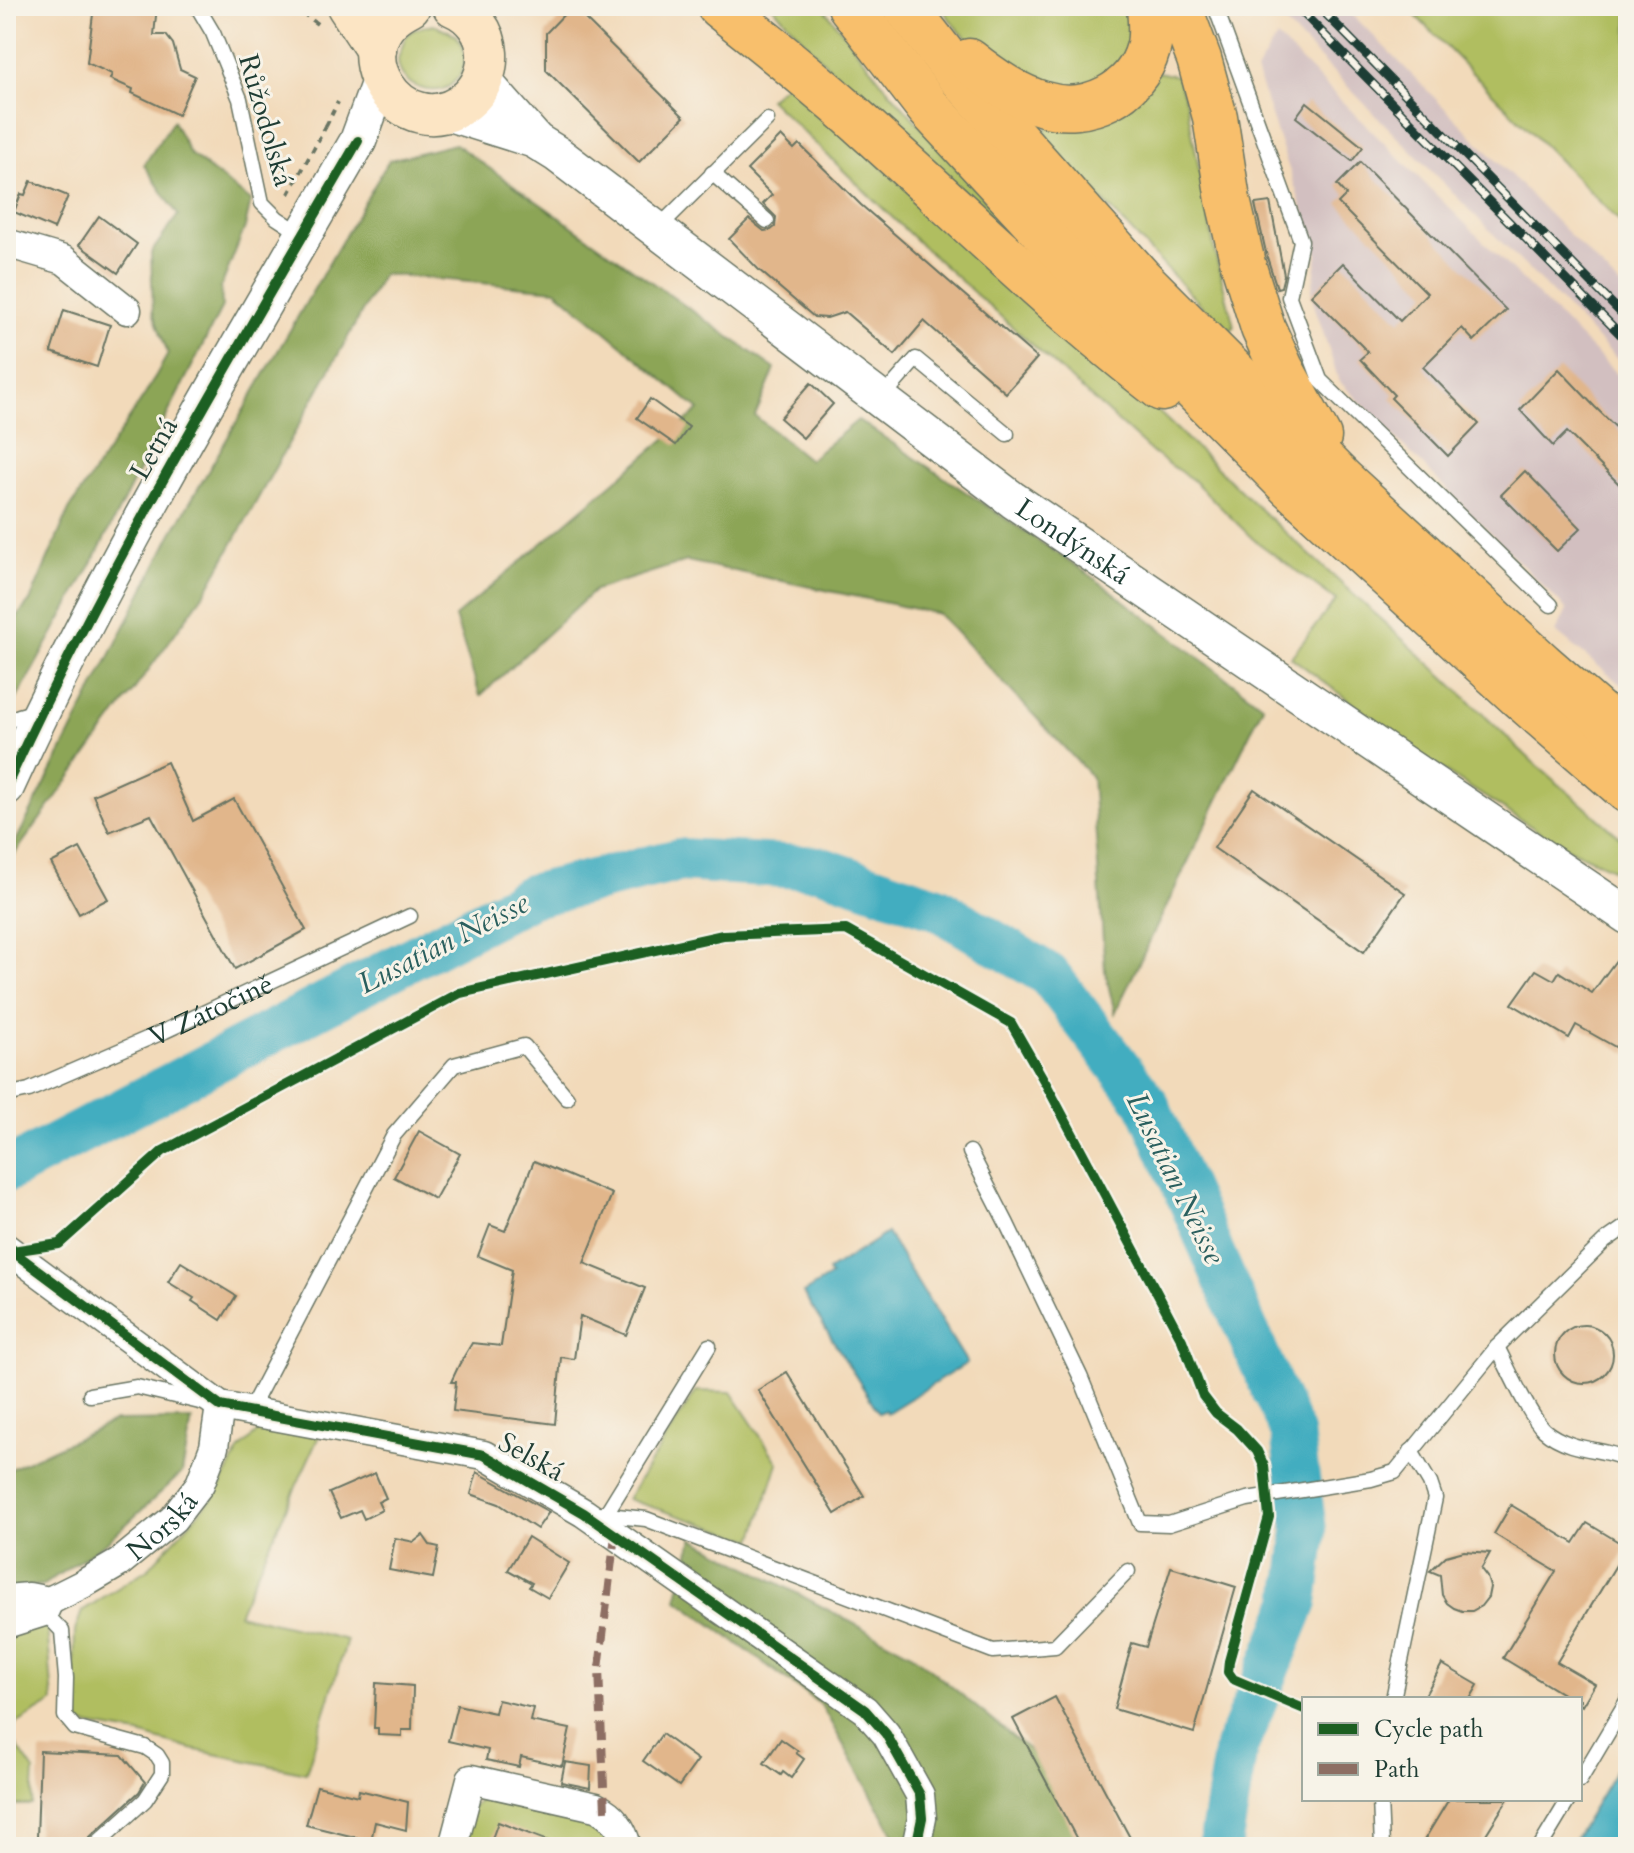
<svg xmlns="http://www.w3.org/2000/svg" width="1634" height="1853" font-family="Cardo,serif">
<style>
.industrial{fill:#d2bfc0}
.green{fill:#b0be60;stroke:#687e4a;stroke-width:2}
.forest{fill:#8ca556;stroke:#567145;stroke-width:2}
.water{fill:#42adc0;stroke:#30757a;stroke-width:2}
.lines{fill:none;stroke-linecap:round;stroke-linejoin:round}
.river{stroke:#42adc0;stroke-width:44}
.building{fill:#e1b68b}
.service-casing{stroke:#697463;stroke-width:17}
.minor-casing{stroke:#697463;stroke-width:31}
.tertiary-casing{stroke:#697463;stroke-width:39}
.secondary-casing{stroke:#697463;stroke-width:43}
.trunk-casing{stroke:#697463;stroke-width:47}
.path{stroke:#697463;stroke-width:4;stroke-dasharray:6 6;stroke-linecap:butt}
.service{stroke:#fff;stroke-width:14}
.minor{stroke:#fff;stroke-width:28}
.tertiary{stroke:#fff;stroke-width:36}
.secondary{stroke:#fce5c4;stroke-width:40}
.trunk{stroke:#f8bf6c;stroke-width:44}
.rail-casing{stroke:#1f3d34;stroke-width:9}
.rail{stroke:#f7f3e8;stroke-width:6;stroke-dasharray:18;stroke-linecap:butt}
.quiet{stroke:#8d6e63;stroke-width:8;stroke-dasharray:16 8;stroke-linecap:butt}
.cycleway-casing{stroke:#f7f3e8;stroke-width:15}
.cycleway{stroke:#1b5e20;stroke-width:10}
.labels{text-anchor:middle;stroke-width:6;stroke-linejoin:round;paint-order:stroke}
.street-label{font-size:28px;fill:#1f3d34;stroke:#f7f3e8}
.water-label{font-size:30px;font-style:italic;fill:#2a5f5e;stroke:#f7f3e8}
</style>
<rect width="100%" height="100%" fill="#f7f3e8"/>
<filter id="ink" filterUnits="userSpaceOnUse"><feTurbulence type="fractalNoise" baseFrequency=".0125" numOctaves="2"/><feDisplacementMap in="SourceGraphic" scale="16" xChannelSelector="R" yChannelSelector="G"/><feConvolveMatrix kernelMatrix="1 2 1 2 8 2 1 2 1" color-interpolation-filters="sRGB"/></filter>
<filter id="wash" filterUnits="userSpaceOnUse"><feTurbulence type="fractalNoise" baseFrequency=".006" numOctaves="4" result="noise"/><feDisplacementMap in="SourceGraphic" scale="32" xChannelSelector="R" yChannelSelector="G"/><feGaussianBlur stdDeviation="1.8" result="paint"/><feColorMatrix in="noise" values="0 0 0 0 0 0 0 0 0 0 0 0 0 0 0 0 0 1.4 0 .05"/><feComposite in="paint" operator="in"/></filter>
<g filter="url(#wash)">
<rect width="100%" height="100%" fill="#f2daba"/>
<g class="industrial">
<path d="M1268,6H1344L1628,294V370Z"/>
<path d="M1277,37L1628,385V690L1556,632L1567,610L1339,381L1311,295L1318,255L1256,71Z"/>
</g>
<g class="green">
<path d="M772,6H822L885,86L1002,219L998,223L872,109L823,61Z"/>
<path d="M940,6H1134L1136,28L1124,59L1101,78L1069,89L1003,71L958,30Z"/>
<path d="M1406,6H1628V230Z"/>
<path d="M435,25C441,28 452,31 457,37C469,51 467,69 454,82C437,100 398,87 398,60C398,58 401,50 402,48C404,39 407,32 416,29C421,26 429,26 435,25Z"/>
<path d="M1158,72L1177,76L1187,106L1215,253L1234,326L1228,334L1044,138L1047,126Z"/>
<path d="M787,83L1162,415L1265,514L1444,677L1534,763L1628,844V880L1619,872L1557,843L1430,762L1291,657L1336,600L1253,539L1193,480L1154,454L921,245L769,99Z"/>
<path d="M696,1391L731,1392L778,1463L753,1540L627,1499Z"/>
<path d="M262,1428L319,1436L238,1614L347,1640L306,1773L191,1749L139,1734L80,1724L73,1704L75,1631L82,1611L149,1568L216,1494L240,1449Z"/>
<path d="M47,1625L53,1702L6,1730V1637Z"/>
<path d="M6,1730L34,1771L32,1805H6Z"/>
<path d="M487,1793L599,1817L612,1847H462L471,1809Z"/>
</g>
<g class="forest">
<path d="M173,121L190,154L251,201L245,227L221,287L222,307L91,565L6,718V630L30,601L69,510L146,393L168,354L153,312L151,253L178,215L144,165Z"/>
<path d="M455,144L775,369L755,416L809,460L858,420L1090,575L1263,706L1115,1013L1105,971L1092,777L939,614L687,561L595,590L480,696L455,617L699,410L556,290L383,274L208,588L6,866V861L171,535L389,160Z"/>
<path d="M192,1420L182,1473L107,1542L43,1585L6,1589V1471L115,1421Z"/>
<path d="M693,1538L913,1655L1063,1778L1098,1847H901L821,1705L677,1599Z"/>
</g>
<g class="water">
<path d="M887,1233L967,1363L887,1413L885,1410L879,1413L803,1293L831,1276L828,1271Z"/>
<path d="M1628,1749V1847H1570Z"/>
</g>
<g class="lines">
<path class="river" d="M6,1171L531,896L680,860L819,868L937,908L1049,975L1147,1103L1292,1433L1305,1531L1296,1602L1236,1748L1220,1847"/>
</g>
<g id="blocks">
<g class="building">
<path d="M94,6H157L154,35H166L173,44L180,69L195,76L178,115L132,93L133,89L110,79L112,74L87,63Z"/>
<path d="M572,6L684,117L639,162L546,70V33Z"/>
<path d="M1307,102L1363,147L1352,161L1296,117Z"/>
<path d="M781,136L794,149L799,144L861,205L1037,358L1006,393L924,321L895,355L845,312L827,318L814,317L759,270L729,239L749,219L764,231L771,230L775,227L776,217L763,204L772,195L747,170Z"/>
<path d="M1360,162L1506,310L1474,341L1462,328L1423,367L1479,424L1448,456L1391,398L1394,395L1360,359L1368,352L1311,295L1343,263L1400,321L1427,293L1338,203L1346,195L1337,185Z"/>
<path d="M31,181L68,196L54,229L14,212L21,194L25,195Z"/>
<path d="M1270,202L1284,275L1281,287L1277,288L1267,257L1255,204Z"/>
<path d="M99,216L137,244L118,273L79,245Z"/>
<path d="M64,310L110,325L97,367L51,352Z"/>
<path d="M1559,369L1595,407L1628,439V493L1567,432L1553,446L1520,410Z"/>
<path d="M811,383L833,404L803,438L780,418Z"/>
<path d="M650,399L689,427L676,445L637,418Z"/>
<path d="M1525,471L1581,528L1557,551L1501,495Z"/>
<path d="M167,762L193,821L234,799L306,930L235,969L151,815L109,832L93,795Z"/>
<path d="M1254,789L1405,893L1364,952L1214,848Z"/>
<path d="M80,848L108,899L79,914L51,863Z"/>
<path d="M1628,944V1054L1576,1025L1569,1038L1512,1004L1536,970L1554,980L1559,972L1592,993Z"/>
<path d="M419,1131L460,1154L435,1199L394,1177Z"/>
<path d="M534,1161L612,1194L584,1263L645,1288L626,1335L580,1316L574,1359L561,1357L555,1424L453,1411L456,1382H451L459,1365L472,1343L501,1346L512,1270L478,1256L490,1225L505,1231Z"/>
<path d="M181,1262L236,1296L221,1320L192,1301L194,1298L168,1282Z"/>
<circle cx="1584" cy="1354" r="29"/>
<path d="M787,1372L864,1496L835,1514L758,1390Z"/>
<path d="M477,1472L549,1512L537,1529L499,1504L471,1494Z"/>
<path d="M375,1473L386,1498L378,1502L382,1510L364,1519L360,1510L341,1518L329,1493Z"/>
<path d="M1511,1505L1574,1543L1587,1523L1627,1547L1557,1662L1595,1684L1582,1706L1580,1704V1699H1571L1503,1658L1556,1571L1494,1534Z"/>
<path d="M423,1535L430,1545L439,1547L433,1578L389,1570L395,1538L414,1542Z"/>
<path d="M528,1537L569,1563L548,1598L529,1587L532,1583L508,1570Z"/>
<path d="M1464,1551L1490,1553L1481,1569L1487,1577L1490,1587L1488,1597L1481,1606L1472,1611H1462L1454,1608L1447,1603L1442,1595L1440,1575L1430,1571L1446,1556Z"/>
<path d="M1171,1567L1236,1587L1194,1733L1114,1709L1132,1643L1146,1647Z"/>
<path d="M1442,1664L1478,1685L1470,1699H1423Z"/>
<path d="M376,1683L413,1686L412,1730H402V1736L378,1735V1728H374Z"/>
<path d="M1055,1697L1135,1847H1081L1013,1719Z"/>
<path d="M498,1700L533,1708L530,1721L570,1729L562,1766L521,1757L519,1767L486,1760L488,1750L448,1741L457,1705L495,1713Z"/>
<path d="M662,1734L698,1760L679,1786L643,1761Z"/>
<path d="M781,1739L798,1751L796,1753L804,1759L791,1778L783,1772L781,1775L764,1763Z"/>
<path d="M40,1751L122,1755L145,1782L139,1792L79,1847H45L37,1838Z"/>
<path d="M565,1762L591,1766L590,1788L561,1782Z"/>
<path d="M317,1786L358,1796L359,1790L408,1802L406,1830L375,1822L371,1841L306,1825Z"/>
<path d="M1449,1799H1508L1478,1847H1420Z"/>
<path d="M498,1822L559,1845L558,1847H489Z"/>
</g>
</g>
</g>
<g filter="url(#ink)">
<use href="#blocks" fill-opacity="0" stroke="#697463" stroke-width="2"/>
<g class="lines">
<defs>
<g id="service">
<path d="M197,6L213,33L240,99L262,203L277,218L303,235"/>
<path d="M1215,6L1301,241L1289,297L1320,380L1551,605"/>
<path d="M712,173L767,221"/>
<path d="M657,229L767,120"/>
<path d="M881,399L916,359L1007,434"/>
<path d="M6,722L19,716L37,711"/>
<path id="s1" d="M6,1095L29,1090L165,1031L410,916"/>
<path d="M970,1152L1007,1224L1080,1376L1140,1523L1169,1524L1247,1499L1371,1479L1395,1472L1497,1347L1605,1241L1628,1225"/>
<path d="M1497,1347C1508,1368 1529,1416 1544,1430C1552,1437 1563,1442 1572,1445C1591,1451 1611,1451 1628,1460"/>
<path d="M90,1395L137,1387L204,1403"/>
<path d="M249,1412L394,1135L454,1065L524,1046L567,1098"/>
<path d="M597,1514L646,1519L993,1651L1055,1646L1128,1571"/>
<path d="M605,1515L709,1346"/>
<path d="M44,1612L62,1631L66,1678L65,1716L75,1728L145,1747L157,1755L162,1763V1774L145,1800L93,1847"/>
<path d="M1393,1699L1435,1498L1430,1483L1411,1451"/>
<path d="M1580,1780L1628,1699"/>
<path d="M1380,1799L1382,1847"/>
<path d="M1540,1847L1569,1799"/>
</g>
<g id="minor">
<path d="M6,243L64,260L127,310"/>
<path d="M6,1248L220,1406L484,1455L584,1513L865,1710L886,1734L920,1795L922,1818L916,1847"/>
<path id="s2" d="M6,1599L29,1597L49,1601L83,1584L119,1563L173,1519L200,1484L214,1447L220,1406"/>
<path d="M6,1624L44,1612L49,1601"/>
<path d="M453,1847L471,1779L596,1807C613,1815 623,1829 627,1847"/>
</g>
<g id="tertiary">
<path id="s3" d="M483,81L536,141L557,154L1013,500L1628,916"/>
<path d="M446,112L535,140"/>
<path d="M6,787C108,564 235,353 358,141L380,81"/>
</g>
<g id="secondary">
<path d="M347,6L376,50"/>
<path d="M410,6C330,45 405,151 466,101C481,89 488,72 487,53C486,32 472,14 453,6"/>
</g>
<g id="trunk">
<path d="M719,6C761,39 802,72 842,107C949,201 1049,302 1162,389"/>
<path d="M850,6L928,107L1115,309L1291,487L1519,696L1628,791"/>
<path d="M905,6L957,73L1139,277L1343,481L1542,664L1628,739"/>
<path d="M1179,6L1199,59L1215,117L1228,200L1243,264L1263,328L1281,368L1319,437"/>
<path d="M969,61C992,79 1016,96 1044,104C1087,117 1136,93 1148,49C1152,35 1150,21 1149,6"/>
</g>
</defs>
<use href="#service" class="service-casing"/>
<use href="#minor" class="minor-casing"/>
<use href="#tertiary" class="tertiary-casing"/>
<use href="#secondary" class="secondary-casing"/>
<use href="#trunk" class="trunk-casing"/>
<g class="path">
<path d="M293,6L320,26"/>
<path d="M326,126L338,102"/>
<path d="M289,194L326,126L331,128"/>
</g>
<use href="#service" class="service"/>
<use href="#minor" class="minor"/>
<use href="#tertiary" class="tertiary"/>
<use href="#secondary" class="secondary"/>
<use href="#trunk" class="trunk"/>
<defs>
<g id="rail">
<path d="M1296,6L1628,342"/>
<path d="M1318,6L1628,320"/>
</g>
</defs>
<use href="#rail" class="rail-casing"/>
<use href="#rail" class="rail"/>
<path class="quiet" d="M605,1811L599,1669L615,1535"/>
<defs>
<g id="cycleway">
<path d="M6,787C108,564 235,353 358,141"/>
<path d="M12,1251L220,1406L484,1455L584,1513L865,1710L886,1734L920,1795L922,1818L916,1847"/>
<path d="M6,1255L12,1251L59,1244L163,1151L460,993L723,935L846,930L1011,1023L1046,1084L1182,1340L1203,1396L1216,1413L1237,1429L1257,1451L1264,1466L1269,1517L1229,1661L1228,1672L1233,1679L1304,1709"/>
</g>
</defs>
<use href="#cycleway" class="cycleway-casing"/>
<use href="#cycleway" class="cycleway"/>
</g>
</g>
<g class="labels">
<g class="street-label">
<text transform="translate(267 120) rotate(74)" y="10">Růžodolská</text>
<text transform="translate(153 448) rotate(-60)" y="10">Letná</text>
<text dy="10" stroke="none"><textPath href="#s3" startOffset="750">Londýnská</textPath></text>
<text dy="10" stroke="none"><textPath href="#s1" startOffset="222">V Zátočině</textPath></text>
<text transform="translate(532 1456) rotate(29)" y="10">Selská</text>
<text dy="10" stroke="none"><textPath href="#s2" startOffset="180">Norská</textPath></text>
</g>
<g class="water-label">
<text transform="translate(443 943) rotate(-27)" y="10">Lusatian Neisse</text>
<text transform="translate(1176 1178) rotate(64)" y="10">Lusatian Neisse</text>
</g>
</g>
<rect width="1634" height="1853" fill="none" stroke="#f7f3e8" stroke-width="32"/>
<rect x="1302" y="1697" width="280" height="104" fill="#f7f3e8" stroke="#a1aaa0" stroke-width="2"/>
<rect x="1318" y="1723" width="40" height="12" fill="#1b5e20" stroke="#a1aaa0" stroke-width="2"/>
<text x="1374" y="1737" font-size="24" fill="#1f3d34">Cycle path</text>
<rect x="1318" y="1763" width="40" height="12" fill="#8d6e63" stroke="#a1aaa0" stroke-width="2"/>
<text x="1374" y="1777" font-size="24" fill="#1f3d34">Path</text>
</svg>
